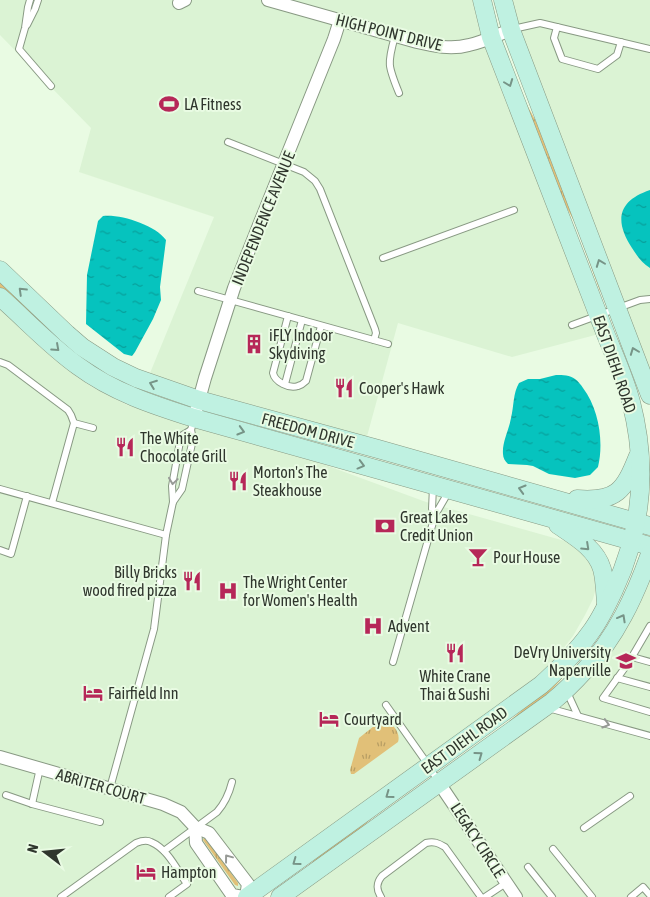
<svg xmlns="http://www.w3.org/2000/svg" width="650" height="897" font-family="'Asap Condensed',sans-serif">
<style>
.built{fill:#dbf3d4}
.grass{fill:url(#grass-tufts)}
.water{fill:url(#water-ripples)}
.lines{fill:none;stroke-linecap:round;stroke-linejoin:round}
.lane-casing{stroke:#889983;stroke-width:8}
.street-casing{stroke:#889983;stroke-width:14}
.secondary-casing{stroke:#889983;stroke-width:19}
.lane{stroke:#fff;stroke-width:6}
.street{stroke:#fff;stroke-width:12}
.secondary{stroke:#bff1e1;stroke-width:18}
.oneway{stroke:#779487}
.oneway2{stroke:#979a96}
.labels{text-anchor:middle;stroke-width:4;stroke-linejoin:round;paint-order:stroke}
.street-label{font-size:16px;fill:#2f362d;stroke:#e9fbe3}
.poi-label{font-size:16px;fill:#2f362d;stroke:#e9fbe3;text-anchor:start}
</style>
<defs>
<pattern id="grass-tufts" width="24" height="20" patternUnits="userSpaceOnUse" patternTransform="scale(1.25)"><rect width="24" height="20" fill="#e1c078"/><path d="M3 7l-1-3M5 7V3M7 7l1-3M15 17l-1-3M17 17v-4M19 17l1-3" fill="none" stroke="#b79d63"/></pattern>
<pattern id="water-ripples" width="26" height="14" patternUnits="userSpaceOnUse" patternTransform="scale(1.25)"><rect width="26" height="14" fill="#06c3be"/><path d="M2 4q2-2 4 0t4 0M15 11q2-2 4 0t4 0" fill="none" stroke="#089f9b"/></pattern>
</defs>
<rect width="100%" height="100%" fill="#e9fbe3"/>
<g class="built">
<path d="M0,0H477L599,334L512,357L398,323L366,440L148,378L214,217L79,172L91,128L0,35Z"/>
<path d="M509,0H650V373L523,48Z"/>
<path d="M0,308L45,351L77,377L92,387L127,405L155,414L320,463L426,502L572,543L589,559L594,569L596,578V588L593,599L585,615L573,636L544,673L237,897H0Z"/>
<path d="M650,572V897H290L543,718Z"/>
</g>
<g class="grass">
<path d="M526,103L548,144L602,292L600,291L575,223L554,184Z"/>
<path d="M0,281L49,328L48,329L0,289Z"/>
<path d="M563,674L565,675L547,695L529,711L496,733Z"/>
<path d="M383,720C393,723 401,733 398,742L354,774H351L350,770L359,738L379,722Z"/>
<path d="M409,788L411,790L372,818L337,850L278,892L276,889L307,867L340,836Z"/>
<path d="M204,838L207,839L238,883V886L235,885L203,840Z"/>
</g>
<g class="water">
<path d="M650,190V268C642,263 637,256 632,248C614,220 618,201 650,190Z"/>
<path d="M103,216C121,214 155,225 166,240L160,287L161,300L153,319L135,352L132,356L124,354L86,324L87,275L98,221Z"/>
<path d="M556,375C563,375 570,375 575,379C578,381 581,385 583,388C599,409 604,442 598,467L590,475L575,478L549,474L533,466L527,465L508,464C505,461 503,458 503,454C502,442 509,430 511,418C514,406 513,393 519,383L528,379H540Z"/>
</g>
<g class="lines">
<defs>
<g id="lane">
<path d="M30,0L28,7L25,28L19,49L51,86"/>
<path d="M27,25L35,9L38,0"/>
<path d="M557,27L554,38L562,59L598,69L617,55L621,42"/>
<path d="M513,29L540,23L650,49"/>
<path d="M395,36C387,64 388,66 399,93"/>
<path d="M228,142L304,172L315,181L320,189L375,329L376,333L374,340"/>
<path d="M383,258L514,210"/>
<path d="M198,291L388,344"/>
<path d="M288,316L273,373C275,382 289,389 298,386C302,385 303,384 306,381L321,326"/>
<path d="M572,325L640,300L650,299"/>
<path d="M0,362L8,365L68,410L71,415L74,423L52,503"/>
<path d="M285,384L302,320"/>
<path d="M74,423L93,428"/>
<path d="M433,487L432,509L436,512"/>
<path d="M0,489L166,535"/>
<path d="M173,502L172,486L181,436L191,430"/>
<path d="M0,550L11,554L27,496"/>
<path d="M650,626L629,662L603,698L650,712"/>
<path d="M632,657L650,662"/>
<path d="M393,662L436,512L438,510L449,491"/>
<path d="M617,678L650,687"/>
<path d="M567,692L578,716"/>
<path d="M386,705L429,766L439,783"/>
<path d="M548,708L650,736"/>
<path d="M110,788L154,629L166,535L173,502L182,489L193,439L191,430L194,419"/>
<path d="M6,795L32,804L100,822"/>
<path d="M32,804L40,768"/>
<path d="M584,828L630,796"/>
<path d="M553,849L592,897"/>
<path d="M164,851L217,812C225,803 229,794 232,782"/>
<path d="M528,867L552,897"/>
<path d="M61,897L136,843C141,841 147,840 151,842C168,849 177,870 187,884L169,897"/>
<path d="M381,897C376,889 376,883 382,876L426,843C434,841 438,843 445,847L481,897"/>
<path d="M485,897L506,883"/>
<path d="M631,897L643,887L650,895"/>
</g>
<g id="street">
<path d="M268,0L417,42C434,46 451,50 469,45C483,42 497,35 511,30"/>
<path d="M179,3L185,0"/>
<path d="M194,418L205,378L234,288L259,225L334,39L340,20"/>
<path d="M0,757L163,804L181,812L195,827L209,833L248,884L246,897"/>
<path d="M439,783L516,897"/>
<path d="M195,827L196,843L232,895L243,897"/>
</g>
<g id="secondary">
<path d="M503,0L511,30L650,395"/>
<path d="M0,270L67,334L82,347L113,367L136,378L199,400L378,449L650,526"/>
<path d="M0,297C26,320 50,346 78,366C113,392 153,405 194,418L650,546"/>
<path d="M577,499C617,502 624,491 638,456"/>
<path d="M558,525C574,536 596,548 602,569C605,580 605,592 606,604"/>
<path d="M247,897L541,685C558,669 576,653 590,633C600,620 607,605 614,590C642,530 648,467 631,402C625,379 615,357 606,335L491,37L482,0"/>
<path d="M280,897L552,702C564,692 575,681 585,670C616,637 635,596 650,554"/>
</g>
</defs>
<use href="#lane" class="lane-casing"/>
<use href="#street" class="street-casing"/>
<use href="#secondary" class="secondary-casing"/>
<use href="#lane" class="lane"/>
<use href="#street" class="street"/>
<use href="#secondary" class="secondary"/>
</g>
<defs><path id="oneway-chevron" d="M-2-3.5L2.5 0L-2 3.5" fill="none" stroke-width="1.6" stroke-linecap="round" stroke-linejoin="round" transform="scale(1.25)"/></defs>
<g class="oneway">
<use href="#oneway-chevron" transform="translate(509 83) rotate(69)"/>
<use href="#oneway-chevron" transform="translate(600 263) rotate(-111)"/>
<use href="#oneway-chevron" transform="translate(22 291) rotate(-136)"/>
<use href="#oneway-chevron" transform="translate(56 348) rotate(42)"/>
<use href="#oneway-chevron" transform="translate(634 351) rotate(-111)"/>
<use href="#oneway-chevron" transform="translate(153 384) rotate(-159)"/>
<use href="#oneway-chevron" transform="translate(241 431) rotate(16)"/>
<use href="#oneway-chevron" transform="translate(361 465) rotate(15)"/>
<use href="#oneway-chevron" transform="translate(522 489) rotate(-164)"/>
<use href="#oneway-chevron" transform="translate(586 547) rotate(43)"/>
<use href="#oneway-chevron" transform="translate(622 618) rotate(-61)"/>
<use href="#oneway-chevron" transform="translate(479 755) rotate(-36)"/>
<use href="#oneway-chevron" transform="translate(389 795) rotate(144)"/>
<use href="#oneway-chevron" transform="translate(296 862) rotate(144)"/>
</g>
<g class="oneway2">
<use href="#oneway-chevron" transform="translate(173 481) rotate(98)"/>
<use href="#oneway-chevron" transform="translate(606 724) rotate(16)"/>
<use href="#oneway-chevron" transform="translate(228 858) rotate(-127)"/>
</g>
<defs>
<symbol id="stadium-bare" viewBox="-9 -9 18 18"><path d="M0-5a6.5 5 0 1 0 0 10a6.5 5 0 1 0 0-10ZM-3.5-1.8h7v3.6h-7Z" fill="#b62758" stroke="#e9fbe3" stroke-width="2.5" paint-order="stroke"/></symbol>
<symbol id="building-bare" viewBox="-9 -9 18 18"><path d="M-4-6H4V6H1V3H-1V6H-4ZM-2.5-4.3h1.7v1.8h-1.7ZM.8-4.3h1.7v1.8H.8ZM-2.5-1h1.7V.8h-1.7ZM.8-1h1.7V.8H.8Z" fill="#b62758" stroke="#e9fbe3" stroke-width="2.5" paint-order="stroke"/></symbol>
<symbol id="restaurant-bare" viewBox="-9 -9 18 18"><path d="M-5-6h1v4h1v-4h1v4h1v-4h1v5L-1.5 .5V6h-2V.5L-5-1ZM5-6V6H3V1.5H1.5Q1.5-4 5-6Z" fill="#b62758" stroke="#e9fbe3" stroke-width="2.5" paint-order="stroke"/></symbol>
<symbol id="bank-bare" viewBox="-9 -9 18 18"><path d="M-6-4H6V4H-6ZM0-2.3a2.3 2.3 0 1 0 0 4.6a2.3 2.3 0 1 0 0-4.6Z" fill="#b62758" stroke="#e9fbe3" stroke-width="2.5" paint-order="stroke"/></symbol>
<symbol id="bar-bare" viewBox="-9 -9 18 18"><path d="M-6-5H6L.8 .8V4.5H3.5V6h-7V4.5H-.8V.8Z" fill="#b62758" stroke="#e9fbe3" stroke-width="2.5" paint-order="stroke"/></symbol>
<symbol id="hospital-bare" viewBox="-9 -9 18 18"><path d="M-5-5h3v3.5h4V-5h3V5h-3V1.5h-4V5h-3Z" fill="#b62758" stroke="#e9fbe3" stroke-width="2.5" paint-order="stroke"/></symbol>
<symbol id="university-bare" viewBox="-9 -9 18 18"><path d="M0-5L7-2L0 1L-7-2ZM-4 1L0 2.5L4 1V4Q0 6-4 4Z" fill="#b62758" stroke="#e9fbe3" stroke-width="2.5" paint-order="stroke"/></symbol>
<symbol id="hotel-bare" viewBox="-9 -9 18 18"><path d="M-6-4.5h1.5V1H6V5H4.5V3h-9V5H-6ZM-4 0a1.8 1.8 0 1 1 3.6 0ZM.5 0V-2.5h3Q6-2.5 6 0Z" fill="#b62758" stroke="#e9fbe3" stroke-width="2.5" paint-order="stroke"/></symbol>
</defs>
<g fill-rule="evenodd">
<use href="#stadium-bare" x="155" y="90" width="28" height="28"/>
<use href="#building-bare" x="240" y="330" width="28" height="28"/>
<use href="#restaurant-bare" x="330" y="374" width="28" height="28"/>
<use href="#restaurant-bare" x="111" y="433" width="28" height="28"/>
<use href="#restaurant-bare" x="224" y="467" width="28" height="28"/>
<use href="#bank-bare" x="371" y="512" width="28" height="28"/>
<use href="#bar-bare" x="464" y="543" width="28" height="28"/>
<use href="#restaurant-bare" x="178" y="567" width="28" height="28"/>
<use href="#hospital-bare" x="214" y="577" width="28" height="28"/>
<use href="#hospital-bare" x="359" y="612" width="28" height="28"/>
<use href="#restaurant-bare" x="441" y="639" width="28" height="28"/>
<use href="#university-bare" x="612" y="647" width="28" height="28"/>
<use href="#hotel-bare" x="79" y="679" width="28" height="28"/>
<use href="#hotel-bare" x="315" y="705" width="28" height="28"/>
<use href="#hotel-bare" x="132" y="858" width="28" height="28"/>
</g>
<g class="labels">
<g class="street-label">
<text transform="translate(389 32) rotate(14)" y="6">HIGH POINT DRIVE</text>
<text transform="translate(263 218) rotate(-68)" y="6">INDEPENDENCE AVENUE</text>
<text transform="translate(615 364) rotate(71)" y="6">EAST DIEHL ROAD</text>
<text transform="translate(308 430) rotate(15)" y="6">FREEDOM DRIVE</text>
<text transform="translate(464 740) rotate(-36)" y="6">EAST DIEHL ROAD</text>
<text transform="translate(101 786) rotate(16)" y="6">ABRITER COURT</text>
<text transform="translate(478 840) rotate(57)" y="6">LEGACY CIRCLE</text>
</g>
<g class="poi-label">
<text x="184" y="110">LA Fitness</text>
<text x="269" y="341">iFLY Indoor<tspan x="269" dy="18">Skydiving</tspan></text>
<text x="359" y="394">Cooper's Hawk</text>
<text x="140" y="444">The White<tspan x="140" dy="18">Chocolate Grill</tspan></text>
<text x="253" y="478">Morton's The<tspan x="253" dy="18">Steakhouse</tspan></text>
<text x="400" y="523">Great Lakes<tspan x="400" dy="18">Credit Union</tspan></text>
<text x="493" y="563">Pour House</text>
<text x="177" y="578" text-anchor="end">Billy Bricks<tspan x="177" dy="18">wood fired pizza</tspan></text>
<text x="243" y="588">The Wright Center<tspan x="243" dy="18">for Women's Health</tspan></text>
<text x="388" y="632">Advent</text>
<text x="611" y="658" text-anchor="end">DeVry University<tspan x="611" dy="18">Naperville</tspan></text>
<text x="455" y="682" text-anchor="middle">White Crane<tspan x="455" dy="18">Thai &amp; Sushi</tspan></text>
<text x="108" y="699">Fairfield Inn</text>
<text x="344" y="725">Courtyard</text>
<text x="161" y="878">Hampton</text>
</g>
</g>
<g transform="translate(45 852) rotate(286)" stroke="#e9fbe3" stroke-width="4" paint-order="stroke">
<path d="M0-4L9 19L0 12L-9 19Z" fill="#2f362d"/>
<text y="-8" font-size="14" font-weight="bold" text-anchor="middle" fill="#2f362d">N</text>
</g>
</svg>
